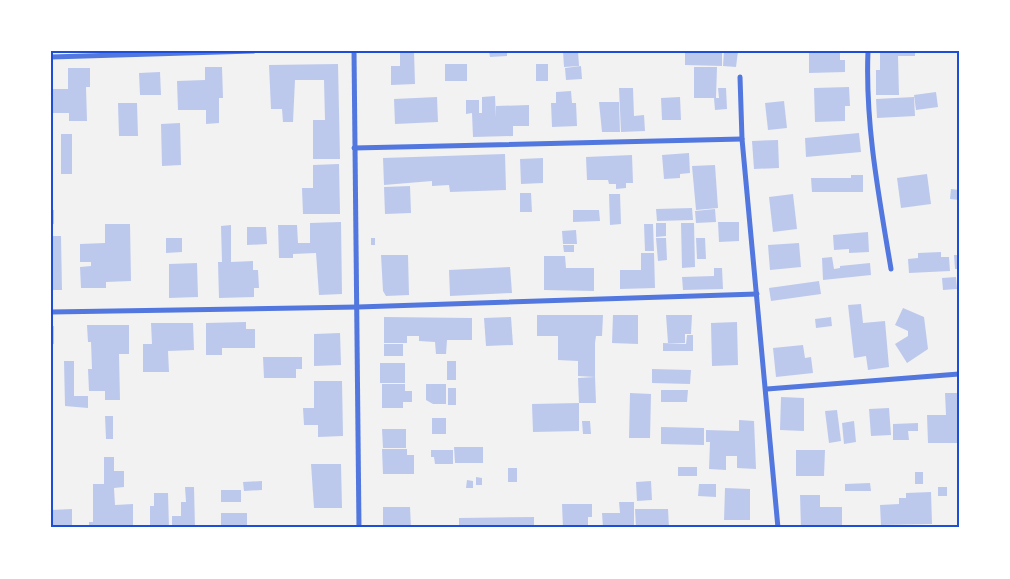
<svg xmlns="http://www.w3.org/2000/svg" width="1010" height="579" font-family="Bitter,serif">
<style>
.building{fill:#bdc9ec}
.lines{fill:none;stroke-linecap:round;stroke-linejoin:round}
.minor{stroke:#5277de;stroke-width:5}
.neatline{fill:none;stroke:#1d4ed8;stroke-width:2}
</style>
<rect width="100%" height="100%" fill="#f2f2f2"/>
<g class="building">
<path d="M400,51H414L415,84L391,85V66H400Z"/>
<path d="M489,51H507V56L490,57Z"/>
<path d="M563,51H578L579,66L564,67Z"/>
<path d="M685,51H722V66L685,65Z"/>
<path d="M724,51H738L736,67L723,66Z"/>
<path d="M809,51H840V60H845V72L809,73Z"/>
<path d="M880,51H915V56H898L899,95H876V70H880Z"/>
<path d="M338,64L340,159H313V120H325L324,80H295L293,122H283L282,109H271L269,65Z"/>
<rect x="445" y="64" width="22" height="17"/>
<rect x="536" y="64" width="12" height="17"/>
<path d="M581,66L582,79L566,80L565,68Z"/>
<path d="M205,67H222L223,98H219V123L206,124V110H178L177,81L205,80Z"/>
<path d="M694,67H717L716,98H719L718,88H726L727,109L715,110L714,98H694Z"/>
<path d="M68,68H90V87H86L87,121H69V113H51V89H68Z"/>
<path d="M160,72L161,95H140L139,73Z"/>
<path d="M849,87L850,106H845V121L815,122L814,88Z"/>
<path d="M619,88H633L634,116L644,115L645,131L621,132Z"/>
<path d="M571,91L572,103H576L577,126L552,127L551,103H556V92Z"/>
<path d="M936,92L938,107L916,110L914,95Z"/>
<path d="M495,96L496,118V106L529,105V126H513V136L473,137L472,113L466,114V100H479V113H482V97Z"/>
<path d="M437,97L438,122L395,124L394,99Z"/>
<path d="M680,97L681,120H662L661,98Z"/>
<path d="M914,97L915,116L877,118L876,99Z"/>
<path d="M784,101L787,128L768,130L765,103Z"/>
<path d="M599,102H619L620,132H602Z"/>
<path d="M118,103H137L138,136H119Z"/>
<path d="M180,123L181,165L162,166L161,124Z"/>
<path d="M859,133L861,152L806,157L805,138Z"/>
<rect x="61" y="134" width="11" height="40"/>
<path d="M778,140L779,168L754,169L752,141Z"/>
<path d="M689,153L690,173L680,174V178L664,179L662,155Z"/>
<path d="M505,154L506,190L450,192L449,185L432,186V181L384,185L383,158Z"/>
<path d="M632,155L633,183H626V188L616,189V184H609L608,180H587L586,157Z"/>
<path d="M543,158V183L521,184L520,159Z"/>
<path d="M339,164L340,214H303L302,188H313V165Z"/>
<path d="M715,165L718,208L696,210L692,166Z"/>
<path d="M927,174L931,204L901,208L897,178Z"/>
<path d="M851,175H863V192H812L811,178H851Z"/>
<path d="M410,186L411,213L385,214L384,187Z"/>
<path d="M951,189L959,190V200L950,199Z"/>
<path d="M520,193H531L532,212H520Z"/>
<path d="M609,194H620L621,224L610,225Z"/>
<path d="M793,194L797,229L773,232L769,197Z"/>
<path d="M692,208L693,220L657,221L656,209Z"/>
<path d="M715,209L716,222L696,223L695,211Z"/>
<rect x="51" y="210" width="3" height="14"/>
<path d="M573,210H599L600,221L573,222Z"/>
<path d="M341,222L342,294L319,295L316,253L293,254V258H279L278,225H297L298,243H310V223Z"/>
<path d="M718,222H739V241L719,242Z"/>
<path d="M656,223H666V236L656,237Z"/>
<path d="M681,223H694L695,267L682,268Z"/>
<path d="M105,224H130L131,281L106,282V288H81L80,267L91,266V262H80V244L105,243Z"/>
<path d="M644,224H653L654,251H645Z"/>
<path d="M231,225V262L253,261V270H258L259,288H254V297L219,298L218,262H222L221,226Z"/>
<path d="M247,227H266L267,244L247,245Z"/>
<path d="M576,230L577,244H563L562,231Z"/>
<path d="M868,232L869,252L849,253V249L834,250L833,235Z"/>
<path d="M51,236H61L62,290H51Z"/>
<path d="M166,238H182V252L166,253Z"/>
<rect x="371" y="238" width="4" height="7"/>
<path d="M656,238H666L667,260L658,261Z"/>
<path d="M696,238H705L706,259H697Z"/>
<path d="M799,243L801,267L770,270L768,245Z"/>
<path d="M563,245H574V252H564Z"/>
<path d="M941,252V257H949L950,271L909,273L908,259L918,258V253Z"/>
<path d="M641,253H654L655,288L620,289V270H641Z"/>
<path d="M381,255H408L409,295L386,296L383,291Z"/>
<path d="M954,255H959V269H955Z"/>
<path d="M544,256H565L566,268H594V291L544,290Z"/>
<path d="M832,257L834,269L840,268V266L870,263L871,275L823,280L822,258Z"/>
<path d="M197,263L198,297L169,298V264Z"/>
<path d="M510,267L512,293L450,296L449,270Z"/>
<path d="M714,268H722L723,289L683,290L682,277L714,276Z"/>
<path d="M956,277L957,289L943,290L942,278Z"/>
<path d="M819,281L821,294L771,301L769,288Z"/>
<path d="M861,304L863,323L885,321L889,367L868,370L866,356L854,358L848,305Z"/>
<path d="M903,308L924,317L928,349L907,363L895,344L908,336V331L895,325Z"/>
<path d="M537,315H603L602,336H596L595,343V377L578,376V361L558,360V336H537Z"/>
<path d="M613,315H638V344L612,343Z"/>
<path d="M666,315H692L691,334H685V343H668Z"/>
<path d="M384,317L472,318V340H447L446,354H436L435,342L419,341V336H407V343H384Z"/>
<path d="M511,317L513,345L486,346L484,318Z"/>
<path d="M831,317L832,326L816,328L815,319Z"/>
<path d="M246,322V329H255V348H222V355H206V323Z"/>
<path d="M737,322L738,365L712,366L711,323Z"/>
<path d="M151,323H193L194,350L168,351L169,372H143V344H152Z"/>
<path d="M87,325H129V354H119L120,400H105V391H89L88,369H92L91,342H88Z"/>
<rect x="51" y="326" width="3" height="18"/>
<path d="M340,333L341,365L314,366V334Z"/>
<path d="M687,335H693V351H663V343L686,344Z"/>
<rect x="384" y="344" width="19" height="12"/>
<path d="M803,345L805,358L811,357L813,373L776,377L773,348Z"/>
<path d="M263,357H302V369H296V378H264Z"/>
<path d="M64,361H74V396H88V408L65,406Z"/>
<rect x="447" y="361" width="9" height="19"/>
<rect x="380" y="363" width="25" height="20"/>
<path d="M652,369L691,370L690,384L652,383Z"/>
<path d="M595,377L596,403H579L578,378Z"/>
<path d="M314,381H342L343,436L318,437V425H304L303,408H314Z"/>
<path d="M382,384H405V391H412V402H403V408H382Z"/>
<path d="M426,384H446V404H433L426,400Z"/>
<rect x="448" y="388" width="8" height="17"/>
<path d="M661,390H688L687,402H661Z"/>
<path d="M630,393L651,394L650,438H629Z"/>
<path d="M945,393H959V443H928L927,415H946Z"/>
<path d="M781,397L804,398V431L780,430Z"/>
<path d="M579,403V431L533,432L532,404Z"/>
<path d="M889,408L891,435L871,436L869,409Z"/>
<path d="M837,410L841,441L829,443L825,411Z"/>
<path d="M105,416H113V439H106Z"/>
<rect x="432" y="418" width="14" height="16"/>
<path d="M739,420L754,421L756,469L737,468V456H726V470L709,469L710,442H706V430L739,431Z"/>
<path d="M582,421H590L591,434H583Z"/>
<path d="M854,421L856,442L844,444L842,423Z"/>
<path d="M918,423V431H908L909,440H893V424Z"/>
<path d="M661,427L704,428V445L661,444Z"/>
<path d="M382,429H406V448H383Z"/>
<path d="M454,447H483V463H455Z"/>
<path d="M382,449H407V455H414V474H383Z"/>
<path d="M431,450H453V464H435L434,457H431Z"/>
<path d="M796,450H825L824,476H796Z"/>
<path d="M104,457H114V471H124V487L114,488L115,505L133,504V528H89V522H93V484H104Z"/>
<path d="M311,464H341L342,508H314Z"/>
<rect x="678" y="467" width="19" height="9"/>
<rect x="508" y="468" width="9" height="14"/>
<rect x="915" y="472" width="8" height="12"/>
<path d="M476,477L482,478V485H476Z"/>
<path d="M467,480L473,481V488H466Z"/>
<path d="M262,481V490L244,491L243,482Z"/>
<path d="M651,481L652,500L637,501L636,482Z"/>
<path d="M870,483L871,491H845V484Z"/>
<path d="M699,484H716V497L698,496Z"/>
<path d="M185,487H194L195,528H172V516H181V502H186Z"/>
<rect x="938" y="487" width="9" height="9"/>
<path d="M725,488L750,489V520H724Z"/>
<rect x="221" y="490" width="20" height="12"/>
<path d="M931,492L932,524L881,525L880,505L899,504V498H906V493Z"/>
<path d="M154,493H168L169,528H150V506H154Z"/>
<path d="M800,495H820V507H842V527L801,528Z"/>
<path d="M619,502H634V528H603L602,513H620Z"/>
<path d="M562,504H592V517H588V528H563Z"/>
<path d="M383,507H410L411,528H383Z"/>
<path d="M72,509V528H51V510Z"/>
<path d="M635,509H668L669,528H636Z"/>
<rect x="221" y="513" width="26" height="15"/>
<path d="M534,517V528H459V518Z"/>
</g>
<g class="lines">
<g class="minor">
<path d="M354,51L359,528"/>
<path d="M868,51C865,124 879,197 891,269"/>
<path d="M51,57L253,51"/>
<path d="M740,77L742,139L778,528"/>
<path d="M354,148L742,139"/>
<path d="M51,312L358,307L757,294"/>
<path d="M767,389L959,374"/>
</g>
</g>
<rect width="1010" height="579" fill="none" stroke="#ffffff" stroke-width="105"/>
<rect x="52" y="52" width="906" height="474" class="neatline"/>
</svg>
